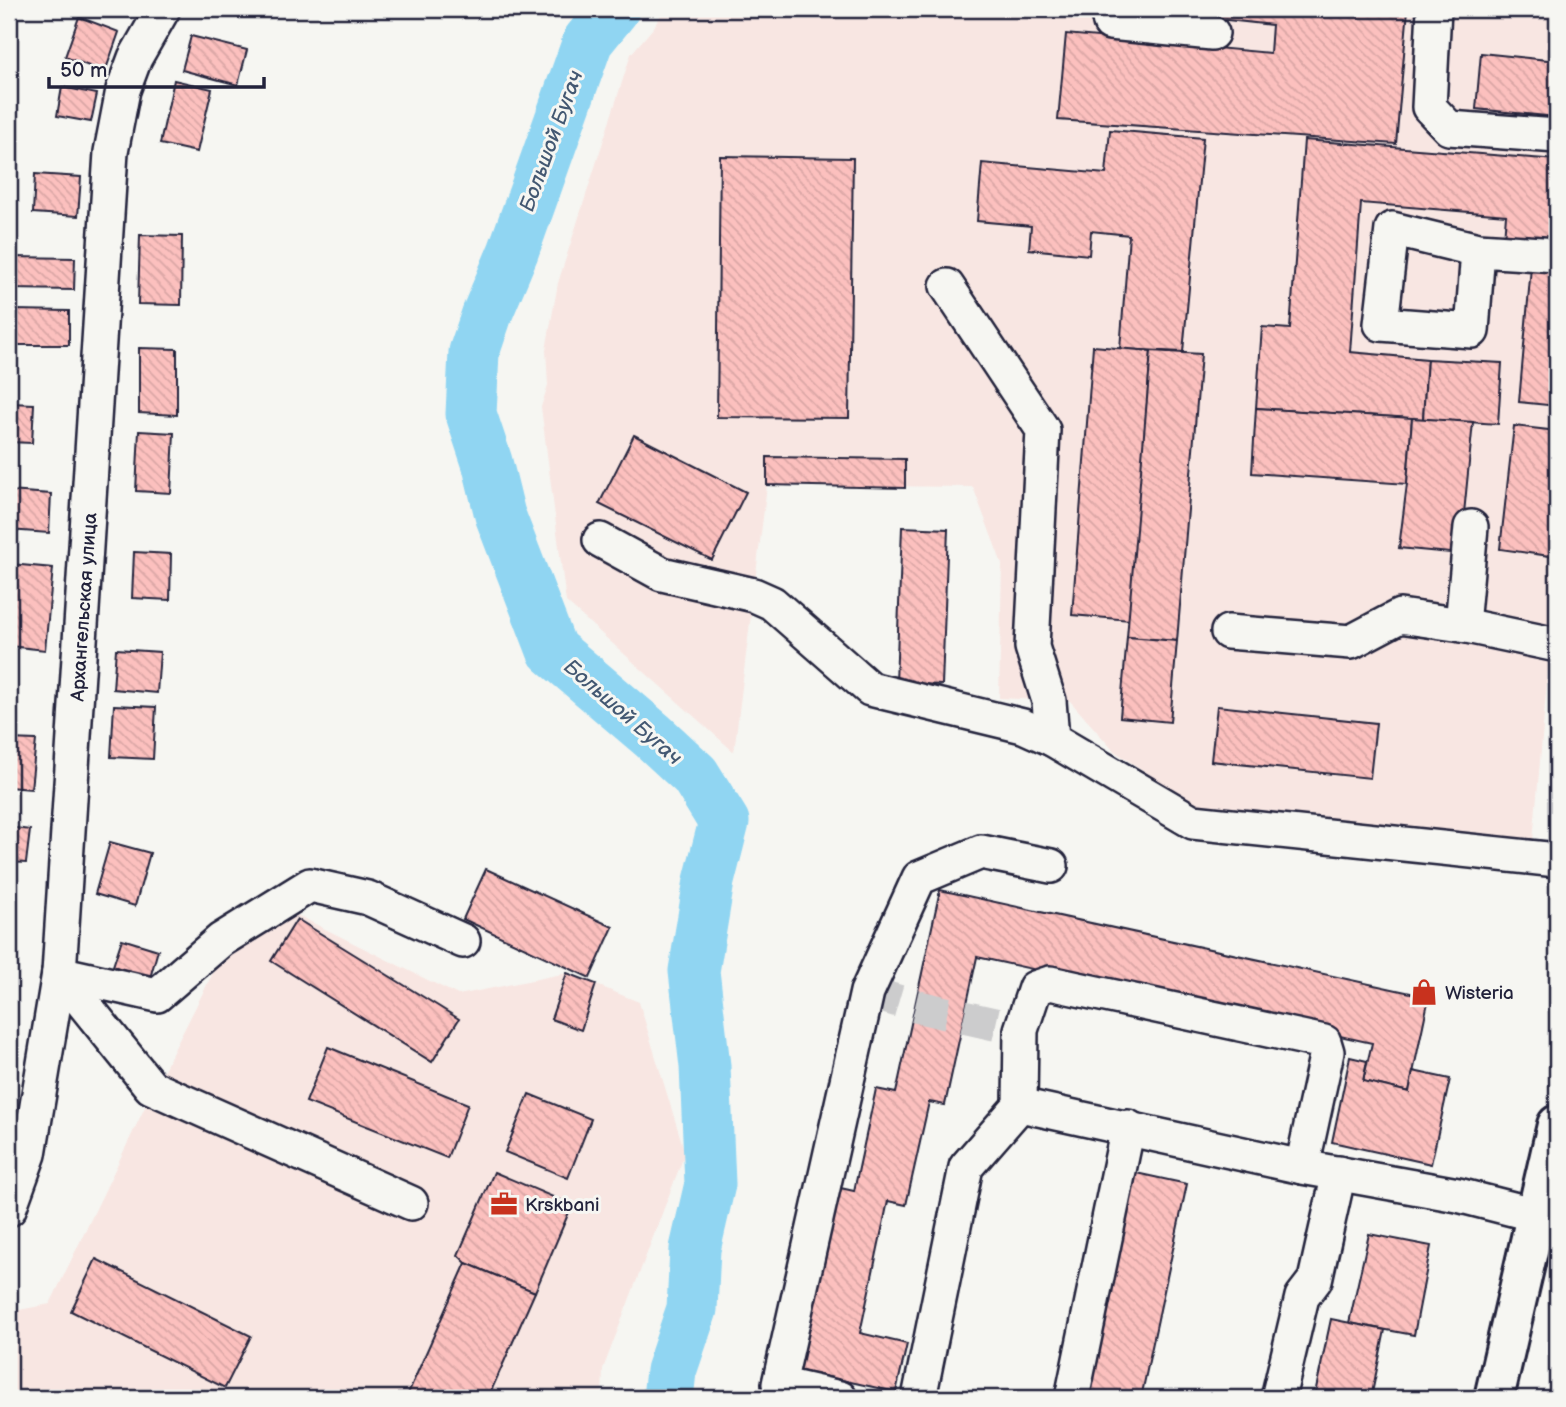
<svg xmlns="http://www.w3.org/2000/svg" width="1566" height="1407" font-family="'Balsamiq Sans',sans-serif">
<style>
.built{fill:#f8e6e2}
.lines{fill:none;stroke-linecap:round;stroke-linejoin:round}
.river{stroke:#90d5f2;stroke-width:51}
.building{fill:url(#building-back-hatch);stroke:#22223b;stroke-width:2}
.minor-tunnel{stroke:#cccccd;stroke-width:33;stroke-dasharray:33 17;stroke-linecap:butt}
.minor-casing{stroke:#22223b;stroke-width:38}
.major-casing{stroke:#22223b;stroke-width:44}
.minor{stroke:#f6f6f2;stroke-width:33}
.major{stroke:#f6f6f2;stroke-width:38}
.labels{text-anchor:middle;stroke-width:6;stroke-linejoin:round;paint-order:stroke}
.street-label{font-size:19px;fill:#22223b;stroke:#f6f6f2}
.poi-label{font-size:19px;fill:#22223b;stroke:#f6f6f2;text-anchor:start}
.water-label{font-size:21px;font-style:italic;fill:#435872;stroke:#f6f6f2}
</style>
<defs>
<pattern id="building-back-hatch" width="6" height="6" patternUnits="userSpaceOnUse" patternTransform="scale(1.75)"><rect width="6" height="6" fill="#fcc0be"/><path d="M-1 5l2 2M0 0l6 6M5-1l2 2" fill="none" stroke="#d8a5a4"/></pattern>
</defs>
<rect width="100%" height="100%" fill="#f6f6f2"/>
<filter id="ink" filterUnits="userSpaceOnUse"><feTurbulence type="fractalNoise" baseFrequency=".0143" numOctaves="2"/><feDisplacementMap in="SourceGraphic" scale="14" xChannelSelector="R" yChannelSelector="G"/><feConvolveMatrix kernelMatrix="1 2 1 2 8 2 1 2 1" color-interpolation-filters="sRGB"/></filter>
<g filter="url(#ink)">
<g class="built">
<path d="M664,9H1557V567L1533,841L1207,813L1114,751L1070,701L999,698L1002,564L973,487L767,485L734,752L566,602L541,407L548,385L546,350L558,283L631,54L654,27Z"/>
<path d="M297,915L458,995L567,973L639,1002L685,1153L603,1369L602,1398H9V1312L50,1304L147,1103L217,965L280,922Z"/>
</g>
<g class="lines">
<path class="river" d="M614,9L588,41L513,252L487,314L474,352L471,414L487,462L500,515L552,650L653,736L695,775L724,822L709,881L694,971L705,1066L710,1184L695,1249L692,1309L671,1371L668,1398"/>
</g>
<g class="building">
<path d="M1156,9H1408L1396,144L1058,120L1066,34L1270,53L1272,25L1156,12Z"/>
<path d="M79,17L119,32L105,72L65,57Z"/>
<path d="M191,36L247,50L238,85L182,70Z"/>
<path d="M1481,53L1557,61V117L1476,109Z"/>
<path d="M174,80L212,89L197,152L160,144Z"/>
<path d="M62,87L97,94L91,122L57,116Z"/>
<path d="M1110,130L1203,138L1183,352L1120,349L1129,235L1091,231L1089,255L1029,249L1031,226L977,221L982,163L1106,174Z"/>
<path d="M1304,140L1557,160V244L1504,240L1506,215L1361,203L1350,352L1427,359L1423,419L1256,408L1262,327L1290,329Z"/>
<path d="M720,156L853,158L849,418L717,417Z"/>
<path d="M35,174L81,177L78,216L33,213Z"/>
<path d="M140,235L182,236L181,305L138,304Z"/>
<path d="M13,257L75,258L74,290L12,289Z"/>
<path d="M1531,267L1557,269V406L1519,402Z"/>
<path d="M14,310L69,311V345H14Z"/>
<path d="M1093,346L1151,351L1130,620L1072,615Z"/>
<path d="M139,348L177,349V415L139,413Z"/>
<path d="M1151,351L1201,354L1177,641L1127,637Z"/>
<path d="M1427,359L1502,363L1498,424L1423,419Z"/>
<path d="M9,403L34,404L32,443L9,442Z"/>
<path d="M1256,408L1412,418L1407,484L1252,473Z"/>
<path d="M1412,418L1473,422L1460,554L1399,548L1407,484Z"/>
<path d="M1514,426L1557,431V557L1500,549Z"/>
<path d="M139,431L174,433L171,493L136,491Z"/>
<path d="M634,435L746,492L712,560L599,504Z"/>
<path d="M767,457L905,459V488L767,485Z"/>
<path d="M9,491L51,494L49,533L9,530Z"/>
<path d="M902,527L948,529L942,685L896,683Z"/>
<path d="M134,552L171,554L170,600L132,598Z"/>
<path d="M10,564L53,568L45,650L9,646Z"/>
<path d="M1127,637L1177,641L1170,722L1120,717Z"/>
<path d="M116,649L160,652L157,693L113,689Z"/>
<path d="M114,705L156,707L153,759L111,757Z"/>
<path d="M1217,706L1376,723L1370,778L1211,761Z"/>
<path d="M9,739L36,740L31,789L9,787Z"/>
<path d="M9,827L30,830L26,863L9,862Z"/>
<path d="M110,842L150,853L135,906L95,894Z"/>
<path d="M486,869L613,927L590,978L463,919Z"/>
<path d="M940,890L1429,997L1409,1092L1363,1081L1372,1043L977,957L945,1105L929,1102L906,1205L888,1201L860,1333L907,1344L896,1392L796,1370L836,1187L854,1191L876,1089L896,1093Z"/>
<path d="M297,919L459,1019L432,1062L271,961Z"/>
<path d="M122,939L158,950L150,978L113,966Z"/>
<path d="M567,973L596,984L581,1030L551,1019Z"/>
<path d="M328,1047L468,1104L447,1158L306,1102Z"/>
<path d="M1350,1057L1367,1061L1363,1081L1409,1092L1413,1071L1450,1079L1431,1164L1332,1142Z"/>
<path d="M529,1094L591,1119L568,1178L505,1152Z"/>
<path d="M494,1172L572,1205L535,1292L466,1263L458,1255Z"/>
<path d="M1136,1173L1187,1184L1141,1398H1088Z"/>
<path d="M1369,1234L1431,1246L1414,1335L1349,1323Z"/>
<path d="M96,1259L251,1336L225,1388L71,1311Z"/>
<path d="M466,1263L535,1292L488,1398H406Z"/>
<path d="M1331,1319L1385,1330L1371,1398H1314Z"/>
</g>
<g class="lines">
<path class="minor-tunnel" d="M867,992L915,1006L1021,1030"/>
<defs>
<g id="minor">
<path d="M1107,9L1110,23L1212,33"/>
<path d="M1434,9L1429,107L1449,128L1557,136"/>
<path d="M1478,250L1472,331L1381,324L1392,229L1478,250L1557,255"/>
<path d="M947,286L1043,430L1032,647L1049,701L1052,739L1193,822L1557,860"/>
<path d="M600,540L662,574L754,595L772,603L870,689L1023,726L1052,739"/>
<path d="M1462,625L1471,527"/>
<path d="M1228,632L1351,642L1400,616L1462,625L1557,645"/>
<path d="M59,973L157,995L221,940L310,885L368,898L463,941"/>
<path d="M59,973L151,1087L411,1203"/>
<path d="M1020,1105L1302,1167L1458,1195L1536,1215"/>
<path d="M9,1209L29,1154L59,973L111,152L123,90L135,58L163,9"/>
<path d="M840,1398L779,1384L867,992L919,878L981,852L1051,866"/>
<path d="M919,1398L966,1167L1020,1105L1021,1030L1035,988L1050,983L1324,1042L1327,1052L1302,1167"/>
<path d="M1072,1398L1128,1127"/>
<path d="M1278,1398L1302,1297L1315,1280L1339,1173"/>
</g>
<path id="major" d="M1494,1398L1557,1125"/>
</defs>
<use href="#minor" class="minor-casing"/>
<use href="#major" class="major-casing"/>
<use href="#minor" class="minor"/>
<use href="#major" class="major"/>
</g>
</g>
<defs>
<symbol id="shop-bare" viewBox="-9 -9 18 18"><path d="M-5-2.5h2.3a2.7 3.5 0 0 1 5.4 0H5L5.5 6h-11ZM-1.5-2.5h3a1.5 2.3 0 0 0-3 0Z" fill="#c8321e" stroke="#f6f6f2" stroke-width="2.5" paint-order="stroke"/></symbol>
<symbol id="office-bare" viewBox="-9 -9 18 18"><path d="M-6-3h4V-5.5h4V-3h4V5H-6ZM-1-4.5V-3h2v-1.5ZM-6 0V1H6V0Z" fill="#c8321e" stroke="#f6f6f2" stroke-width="2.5" paint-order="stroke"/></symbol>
</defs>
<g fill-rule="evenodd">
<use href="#shop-bare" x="1405" y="973" width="38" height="38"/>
<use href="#office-bare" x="485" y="1185" width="38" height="38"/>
</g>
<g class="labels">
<g class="street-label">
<text transform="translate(83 607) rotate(-86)" y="7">Архангельская улица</text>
</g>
<g class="poi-label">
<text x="1445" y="999">Wisteria</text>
<text x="525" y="1211">Krskbani</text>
</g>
<g class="water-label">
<text transform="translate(551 141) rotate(-70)" y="7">Большой Бугач</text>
<text transform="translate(623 712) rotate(41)" y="7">Большой Бугач</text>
</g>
</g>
<rect width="1566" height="1407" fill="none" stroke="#f6f6f2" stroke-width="35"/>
<rect x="18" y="18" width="1531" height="1372" fill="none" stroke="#22223b" stroke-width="2.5" filter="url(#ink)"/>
<path d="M49 77v10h215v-10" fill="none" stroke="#22223b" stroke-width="3.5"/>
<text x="60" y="77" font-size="21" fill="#22223b" stroke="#f6f6f2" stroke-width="5" paint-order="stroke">50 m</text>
</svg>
